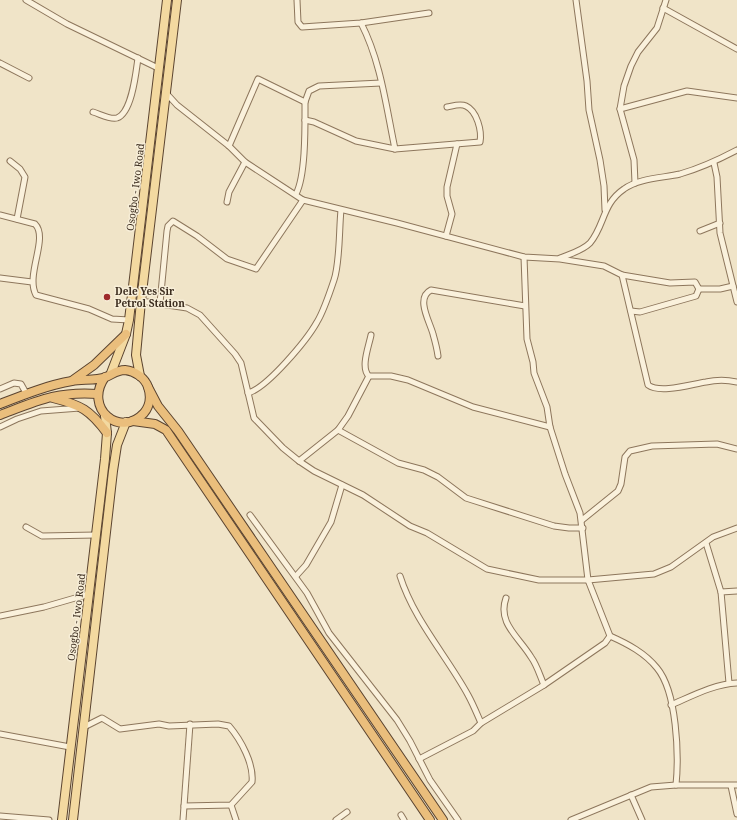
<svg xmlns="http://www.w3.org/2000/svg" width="737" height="820" font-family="'Noto Serif',serif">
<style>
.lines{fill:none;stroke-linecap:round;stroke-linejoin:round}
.minor-casing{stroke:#8d765c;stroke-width:7}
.primary-casing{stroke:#5b4430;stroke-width:10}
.trunk-casing{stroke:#5b4430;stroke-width:10}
.minor{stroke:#faf1dc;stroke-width:5}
.primary{stroke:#f3d9a0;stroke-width:8}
.trunk{stroke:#eabe7c;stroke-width:8}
.poi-dot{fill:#9e2a2b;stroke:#f7eed8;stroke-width:1.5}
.labels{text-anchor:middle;stroke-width:3;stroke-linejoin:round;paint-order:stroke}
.street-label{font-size:10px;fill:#3d2e20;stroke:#f7eed8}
.poi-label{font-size:10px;font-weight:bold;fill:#3d2e20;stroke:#f7eed8;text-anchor:start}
</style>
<rect width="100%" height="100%" fill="#f0e4c8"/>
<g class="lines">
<defs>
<g id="minor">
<path d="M26,0L67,24L158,68"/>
<path d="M297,0L298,22L302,27L361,23L429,13"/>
<path d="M576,0L587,81L589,110L600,160L604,186L605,210"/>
<path d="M663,8L737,49"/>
<path d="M361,23C381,62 386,106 395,149"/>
<path d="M0,63L29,78"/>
<path d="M166,93L177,105L229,146L245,162L303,200L397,223L524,257L560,259L604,266L622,275L648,385C660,394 692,384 706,382C715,380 728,380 737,382"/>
<path d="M620,109L687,91L737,98"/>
<path d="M93,112C100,114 110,120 117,118C132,113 136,72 138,58"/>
<path d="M305,120L314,122L356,141L395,149L480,142C482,131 477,111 466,106C460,103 453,106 447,107"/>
<path d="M229,146L258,79L305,102"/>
<path d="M10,161L20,169L25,177L17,219"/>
<path d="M714,163L717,177L720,233L737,302"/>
<path d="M635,183L634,160L620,109L624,86L631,66L638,52L657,28L666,0"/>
<path d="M296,194C306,175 305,125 305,102L309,91L319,86L381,83"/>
<path d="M227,202L229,192L245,162"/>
<path d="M0,215L35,224C49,238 25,275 36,295L89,309L112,319L129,320"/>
<path d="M700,231L720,223"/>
<path d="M446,236L452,214L447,196V187L457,144"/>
<path d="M560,258C570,254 582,251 590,243C605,225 602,204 624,189C639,178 663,178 680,174C701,168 718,160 737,150"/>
<path d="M622,275L670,283L695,282L699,289"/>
<path d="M0,278L32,282"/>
<path d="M699,289H720L733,286"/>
<path d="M141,301L187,308L200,315L235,354L241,363L254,418L283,448L299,461L314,471L363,495L410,526L427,533L487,569L539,580H588L654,574L671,567L713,537L737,528"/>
<path d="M160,303L167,231L168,226L173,221L197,236L227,259L256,269L303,200"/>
<path d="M631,311L640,312L696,296L699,289"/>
<path d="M371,335C369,346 360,368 369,376H391L408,380L473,407L550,427"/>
<path d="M438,356C437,348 435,341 433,334C430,322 415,298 431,290L525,306"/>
<path d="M0,389L14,383L21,384L26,393"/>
<path d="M248,393C267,388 307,340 317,322C322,314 331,289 334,280C340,263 339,229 341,210"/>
<path d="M0,427L17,419L41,411L80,408"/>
<path d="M338,430L398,463L424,470L438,477L466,498L554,526L569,528H583"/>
<path d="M299,461L338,430L348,416L369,376"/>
<path d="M250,515L307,593L329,633L397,720L410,741L430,780L458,820"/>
<path d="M582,520L618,491L621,484L625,457L630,451L652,446L717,444L737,449"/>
<path d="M26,527L42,536L96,535"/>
<path d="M706,543L721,592L729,683"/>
<path d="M296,576L306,565L331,522L342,485"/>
<path d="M400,576C414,620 446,655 468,695C473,704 477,714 481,723"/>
<path d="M721,592L737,591"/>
<path d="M506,598C497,623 519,637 531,657C537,665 540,676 544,685"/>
<path d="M0,616L44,607L89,594"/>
<path d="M610,636C628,644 645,653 657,668C677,692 679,755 676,785"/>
<path d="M671,705C692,696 714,684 737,683"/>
<path d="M84,727L102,718L120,729L159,724L169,726L218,724L229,726C241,740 254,764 252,782L231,805L184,806"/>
<path d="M0,734L70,747"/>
<path d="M419,759L473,731L481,723L544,685L605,643L610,636L588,580L580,513L565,474L550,427L547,407L534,373L533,362L527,339L524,257"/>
<path d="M731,786L737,814"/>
<path d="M631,795L642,820"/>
<path d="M231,805L236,820"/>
<path d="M401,815L404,820"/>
<path d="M0,816L49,820"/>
<path d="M183,820L190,724"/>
<path d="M336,820L347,812"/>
<path d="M571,820L651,787L676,785H737"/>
</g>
<g id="primary">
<path d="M111,373L126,334L129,320L167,0"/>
<path d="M140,376L136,355L141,301L177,0"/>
<path d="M62,820L105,459L107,433L105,416"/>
<path d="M73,820L113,471L117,445L126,422"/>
</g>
<g id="trunk">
<path d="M73,380L94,365L126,334"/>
<path d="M148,387L158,406L178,431L443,820"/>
<path d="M53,398C81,405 90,410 107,433"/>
<path d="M0,404C23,395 48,385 72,381C82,379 96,381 106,377C113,374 117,370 125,370C135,371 145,378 148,387C151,396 150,406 144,413C120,439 83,408 105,377"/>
<path d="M0,415C37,401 57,391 98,394"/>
<path d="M133,421L155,424L166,430L430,820"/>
</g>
</defs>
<use href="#minor" class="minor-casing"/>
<use href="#primary" class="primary-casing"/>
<use href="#trunk" class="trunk-casing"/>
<use href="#minor" class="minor"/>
<use href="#primary" class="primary"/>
<use href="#trunk" class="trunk"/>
</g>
<circle class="poi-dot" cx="107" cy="297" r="4"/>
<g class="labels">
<g class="street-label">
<text transform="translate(135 187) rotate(-83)" y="4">Osogbo - Iwo Road</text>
<text transform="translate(76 617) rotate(-83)" y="4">Osogbo - Iwo Road</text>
</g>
<g class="poi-label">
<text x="115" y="295">Dele Yes Sir<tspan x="115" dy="12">Petrol Station</tspan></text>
</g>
</g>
</svg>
